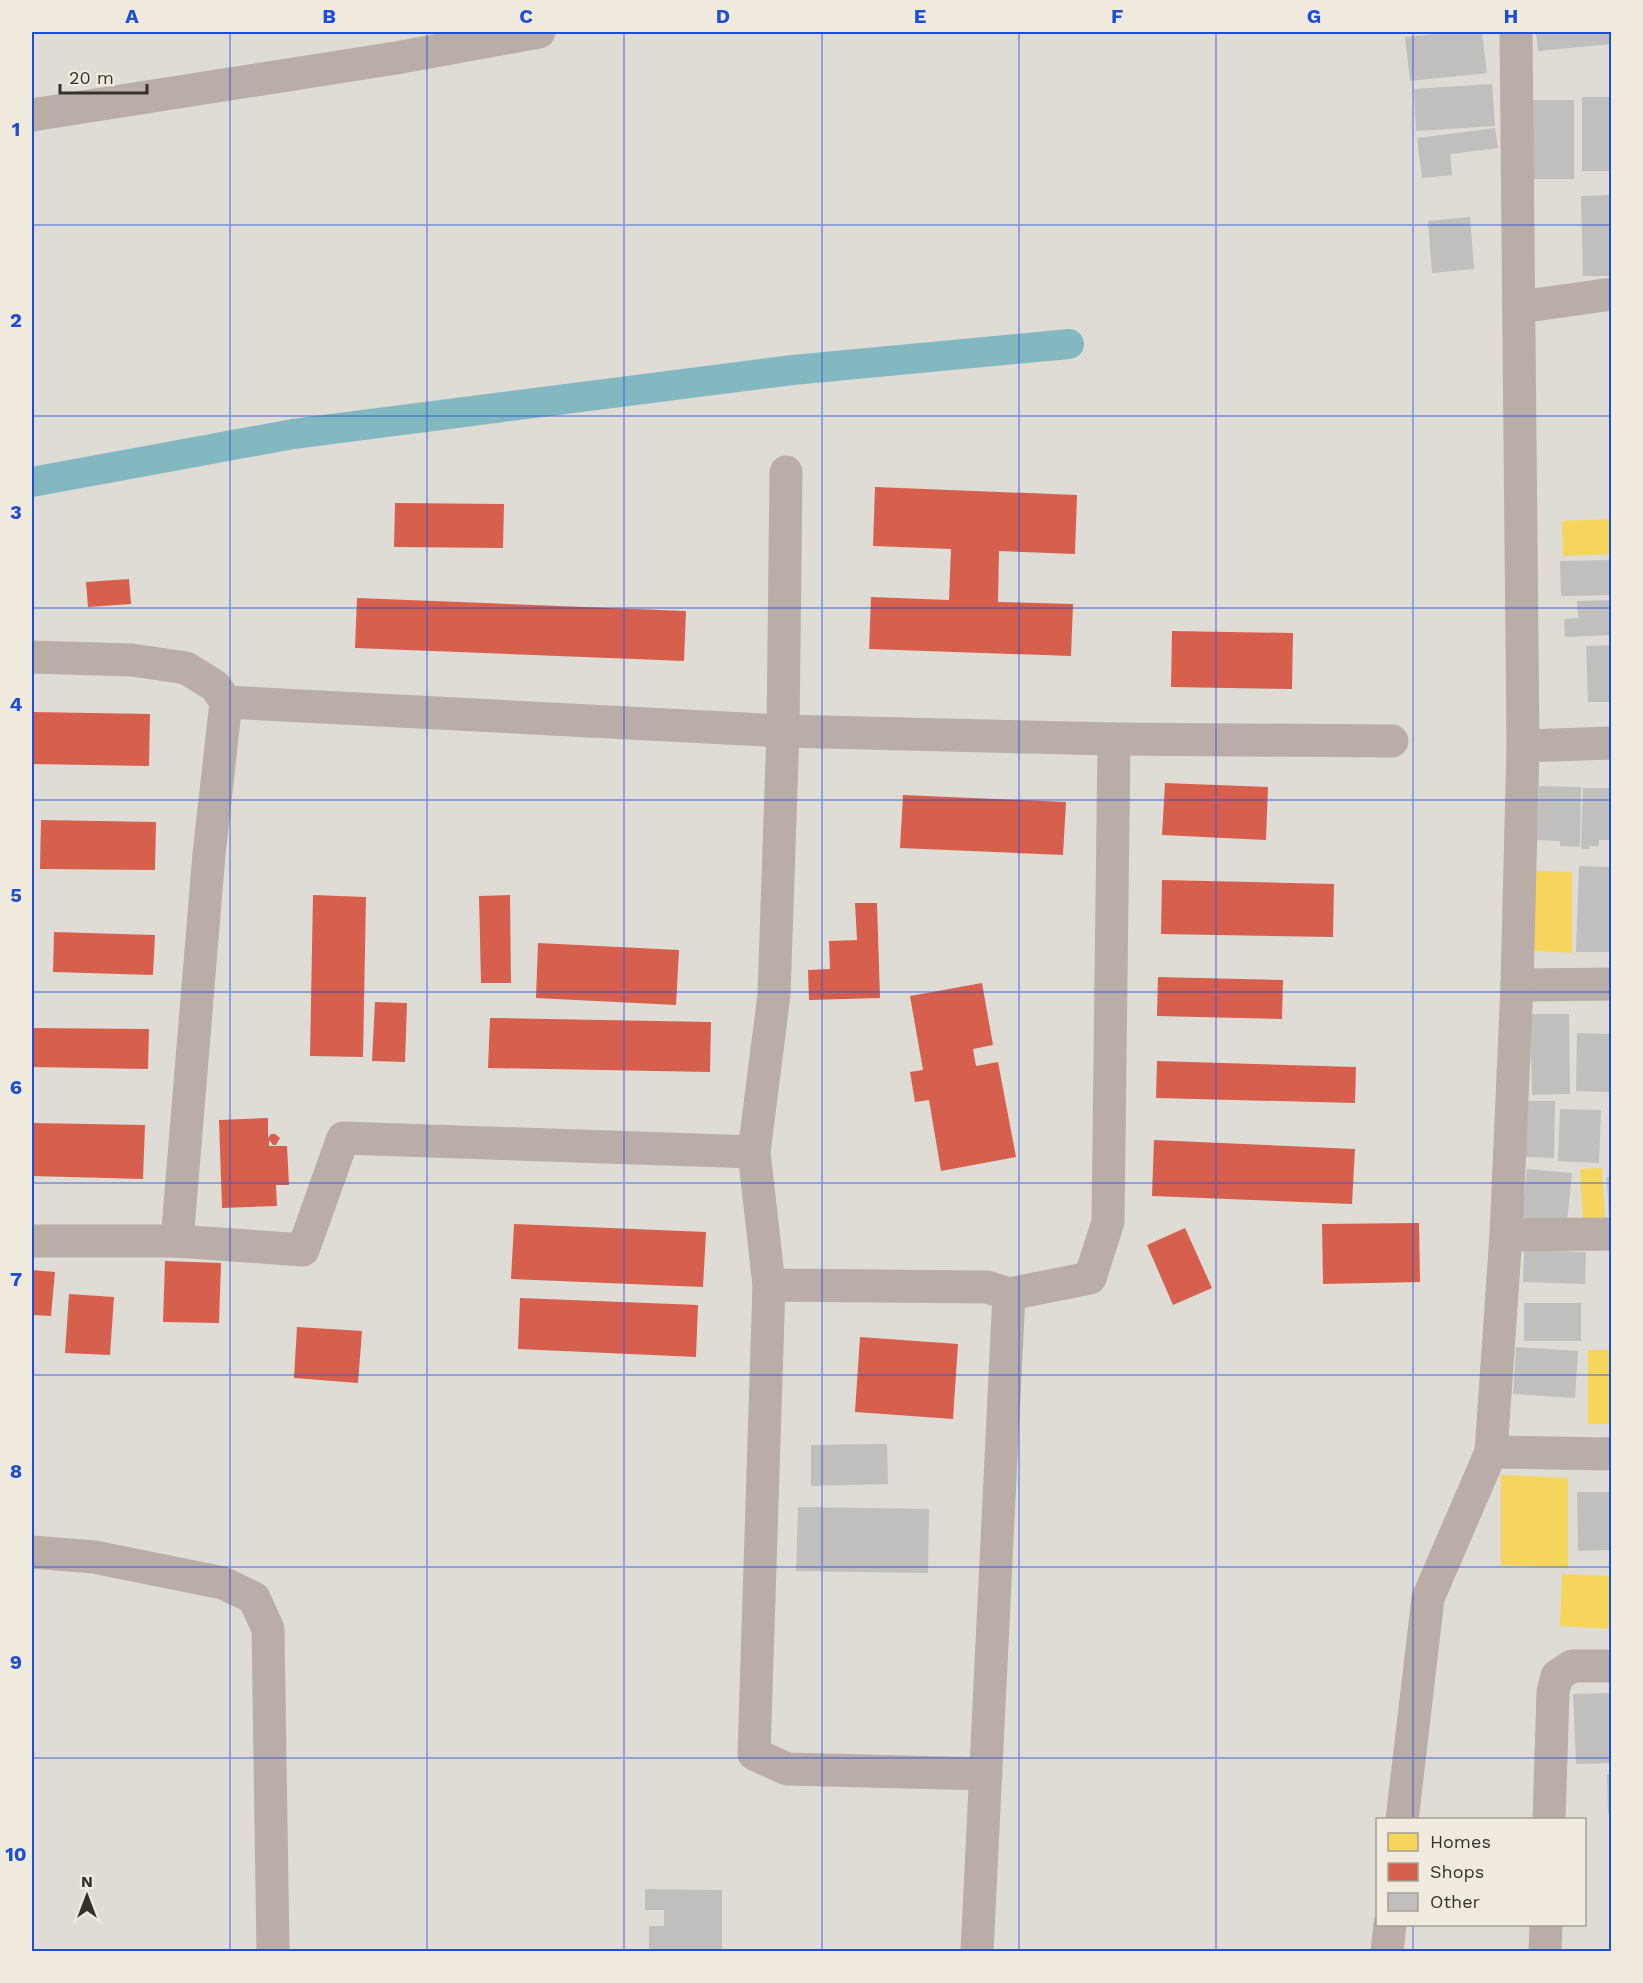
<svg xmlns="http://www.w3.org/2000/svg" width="1643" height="1983" font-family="'Work Sans',sans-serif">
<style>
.homes{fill:#f6d55c}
.shops{fill:#d6604d}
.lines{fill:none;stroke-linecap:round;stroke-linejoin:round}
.canal{stroke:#84b8c1;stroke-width:30}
.building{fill:#c1bebe}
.minor{stroke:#baaca6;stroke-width:33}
.grid{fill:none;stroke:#1d4ed8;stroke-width:1.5;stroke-opacity:0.55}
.neatline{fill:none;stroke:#1d4ed8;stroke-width:2}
.grid-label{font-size:20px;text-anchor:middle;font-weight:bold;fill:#1d4ed8}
</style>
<rect width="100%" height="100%" fill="#dfdcd5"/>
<g class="homes">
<path d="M1612,519V554L1563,556L1562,521Z"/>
<path d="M1534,871L1572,872V953L1534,951Z"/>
<path d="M1602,1168L1605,1218L1583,1219L1580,1169Z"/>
<rect x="1588" y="1350" width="24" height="74"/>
<path d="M1501,1475L1568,1478V1568L1501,1565Z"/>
<path d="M1562,1574L1612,1576V1629L1560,1626Z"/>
</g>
<g class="shops">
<path d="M875,487L1077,495L1075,554L999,551L998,602L1073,604L1071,656L869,649L871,597L949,600L951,549L873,546Z"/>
<path d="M395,503L504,504L503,548L394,547Z"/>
<path d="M129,579L131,604L88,607L86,582Z"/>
<path d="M357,598L686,611L684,661L355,648Z"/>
<path d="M1172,631L1293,633L1292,689L1171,687Z"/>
<path d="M32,712L150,714L149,766L32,764Z"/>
<path d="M1165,783L1268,787L1266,840L1162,835Z"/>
<path d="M903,795L1066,802L1063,855L900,848Z"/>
<path d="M41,820L156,822L155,870L40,869Z"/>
<path d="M1162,880L1334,884L1333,937L1161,934Z"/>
<path d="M313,895L366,897L363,1057L310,1056Z"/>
<path d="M510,895L511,983H481L479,896Z"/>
<path d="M855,903H877L880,998L809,1000L808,970L830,969L829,941L857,940Z"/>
<path d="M54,932L155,935L153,975L53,972Z"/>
<path d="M538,943L679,950L676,1005L536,998Z"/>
<path d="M1158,977L1283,980L1282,1019L1157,1016Z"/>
<path d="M982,983L993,1045L973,1049L976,1066L998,1062L1016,1157L941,1171L929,1100L915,1102L910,1072L923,1070L910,996Z"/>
<path d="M375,1002L407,1003L405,1062L372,1061Z"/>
<path d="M490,1018L711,1022L710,1072L488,1068Z"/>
<path d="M32,1028L149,1029L148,1069L32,1067Z"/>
<path d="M1157,1061L1356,1067L1355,1103L1156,1098Z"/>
<path d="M268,1118V1138L271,1134H275L280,1138L276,1145H273L269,1140V1146H287L289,1185H276L277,1206L222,1208L219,1120Z"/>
<path d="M32,1123L145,1125L143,1179L32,1176Z"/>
<path d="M1154,1140L1355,1149L1352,1204L1152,1196Z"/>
<path d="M1419,1223L1420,1282L1323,1284L1322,1224Z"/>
<path d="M514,1224L706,1232L703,1287L511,1279Z"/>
<path d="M1185,1228L1212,1288L1173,1305L1147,1245Z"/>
<path d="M165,1261L221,1263L219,1323L163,1322Z"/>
<path d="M32,1270L55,1272L51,1316L32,1315Z"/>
<path d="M69,1294L114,1297L110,1355L65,1353Z"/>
<path d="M520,1298L698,1305L696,1357L518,1349Z"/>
<path d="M297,1327L362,1331L358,1383L294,1378Z"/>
<path d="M860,1337L958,1344L953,1419L855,1412Z"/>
</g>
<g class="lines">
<path class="canal" d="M32,482L293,434L793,370L1069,344"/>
</g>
<g class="building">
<path d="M1455,32H1482L1487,73L1410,81L1405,37Z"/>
<path d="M1536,32H1612V44L1538,51Z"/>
<path d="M1492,84L1495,126L1416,131L1414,89Z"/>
<rect x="1582" y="97" width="30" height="74"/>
<rect x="1527" y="100" width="47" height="79"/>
<path d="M1495,128L1498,148L1450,154L1452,175L1422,178L1417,138Z"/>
<path d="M1612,195V276H1583L1581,196Z"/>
<path d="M1470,217L1474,269L1432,273L1428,221Z"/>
<path d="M1612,560V595L1561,596L1560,561Z"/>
<path d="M1612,600V635L1565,637L1564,619L1578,618L1577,601Z"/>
<path d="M1612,645V702H1588L1586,646Z"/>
<path d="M1539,786L1581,787L1580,847L1560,846V841L1537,840Z"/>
<path d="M1583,788H1612V840H1599V846H1590V849H1581Z"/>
<path d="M1579,866L1612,867V952H1576Z"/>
<path d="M1530,1014H1569L1570,1094L1532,1095Z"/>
<path d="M1577,1033L1612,1034V1092L1576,1091Z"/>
<path d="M1526,1101H1555L1554,1158L1525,1157Z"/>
<path d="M1560,1109L1601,1110L1599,1163L1558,1161Z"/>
<path d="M1527,1169L1572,1173L1566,1232L1521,1227Z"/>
<path d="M1607,1177H1612V1224H1609Z"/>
<path d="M1524,1250L1586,1252L1585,1284L1523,1282Z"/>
<rect x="1524" y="1303" width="57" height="38"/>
<path d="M1516,1347L1578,1351L1575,1398L1513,1394Z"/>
<path d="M887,1444L888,1484L811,1486V1445Z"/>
<path d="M1577,1492H1612V1550L1578,1551Z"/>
<path d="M798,1507L929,1509L928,1573L796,1571Z"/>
<path d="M1612,1693V1763L1576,1764L1573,1694Z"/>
<path d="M1607,1774H1612V1813H1608Z"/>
<path d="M645,1889L722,1890V1952H649V1926H664V1910H645Z"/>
</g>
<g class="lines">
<g class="minor">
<path d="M32,115L396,58L539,32"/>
<path d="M1519,307L1612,294"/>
<path d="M786,472L783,731L774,995L754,1152L769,1285L754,1754L787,1769L986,1774"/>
<path d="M32,657L132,660L186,668L215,686L226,702L209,854L177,1241"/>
<path d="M226,702L783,731L1114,739L1392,741"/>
<path d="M1523,746L1612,743"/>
<path d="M1517,985L1612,984"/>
<path d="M1506,1235L1612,1234"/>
<path d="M32,1241H177L303,1250L343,1138L754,1152"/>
<path d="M769,1285L987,1287L1009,1294L1090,1278L1108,1222L1114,739"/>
<path d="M1491,1452L1612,1454"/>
<path d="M32,1552L94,1557L223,1583L254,1598L268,1629L273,1952"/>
<path d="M1402,1820L1428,1598L1491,1452L1506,1235L1517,985L1523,746L1516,32"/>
<path d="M1549,1820L1553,1692L1557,1676L1572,1666H1612"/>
<path d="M977,1952L1009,1294"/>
<path d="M1387,1952L1390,1924"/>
<path d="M1545,1952L1546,1924"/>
</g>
</g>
<path class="grid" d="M230,32V1952M427,32V1952M624,32V1952M822,32V1952M1019,32V1952M1216,32V1952M1413,32V1820M32,225H1612M32,416H1612M32,608H1612M32,800H1612M32,992H1612M32,1183H1612M32,1375H1612M32,1567H1612M32,1758H1612M1413,1924V1952"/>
<rect width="1643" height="1983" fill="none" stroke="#f0ebde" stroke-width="66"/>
<rect x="1376" y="1818" width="210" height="108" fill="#f0ebde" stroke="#a5a197" stroke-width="1.5"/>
<rect x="1388" y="1833" width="30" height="18" fill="#f6d55c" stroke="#a5a197" stroke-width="1.5"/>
<text x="1430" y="1848" font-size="18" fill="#34322d">Homes</text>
<rect x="1388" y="1863" width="30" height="18" fill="#d6604d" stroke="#a5a197" stroke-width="1.5"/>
<text x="1430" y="1878" font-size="18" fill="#34322d">Shops</text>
<rect x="1388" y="1893" width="30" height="18" fill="#c1bebe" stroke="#a5a197" stroke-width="1.5"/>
<text x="1430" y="1908" font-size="18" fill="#34322d">Other</text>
<g transform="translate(87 1896)" stroke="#f0ebde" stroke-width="4.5" paint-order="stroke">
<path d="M0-4.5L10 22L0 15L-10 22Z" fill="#34322d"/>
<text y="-9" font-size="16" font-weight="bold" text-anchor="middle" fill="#34322d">N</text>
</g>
<path d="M60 84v9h87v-9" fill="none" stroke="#34322d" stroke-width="3"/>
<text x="69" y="84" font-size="18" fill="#34322d" stroke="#f0ebde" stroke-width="4.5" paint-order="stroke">20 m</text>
<rect x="33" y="33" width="1577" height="1917" class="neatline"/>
<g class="grid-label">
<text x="132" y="23">A</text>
<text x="329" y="23">B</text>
<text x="526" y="23">C</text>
<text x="723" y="23">D</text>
<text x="920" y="23">E</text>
<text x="1117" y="23">F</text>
<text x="1314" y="23">G</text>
<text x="1511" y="23">H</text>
<text x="16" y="136">1</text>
<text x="16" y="327">2</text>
<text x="16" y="519">3</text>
<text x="16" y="711">4</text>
<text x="16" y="902">5</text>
<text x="16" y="1094">6</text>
<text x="16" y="1286">7</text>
<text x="16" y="1478">8</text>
<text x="16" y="1669">9</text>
<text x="16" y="1861">10</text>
</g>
</svg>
